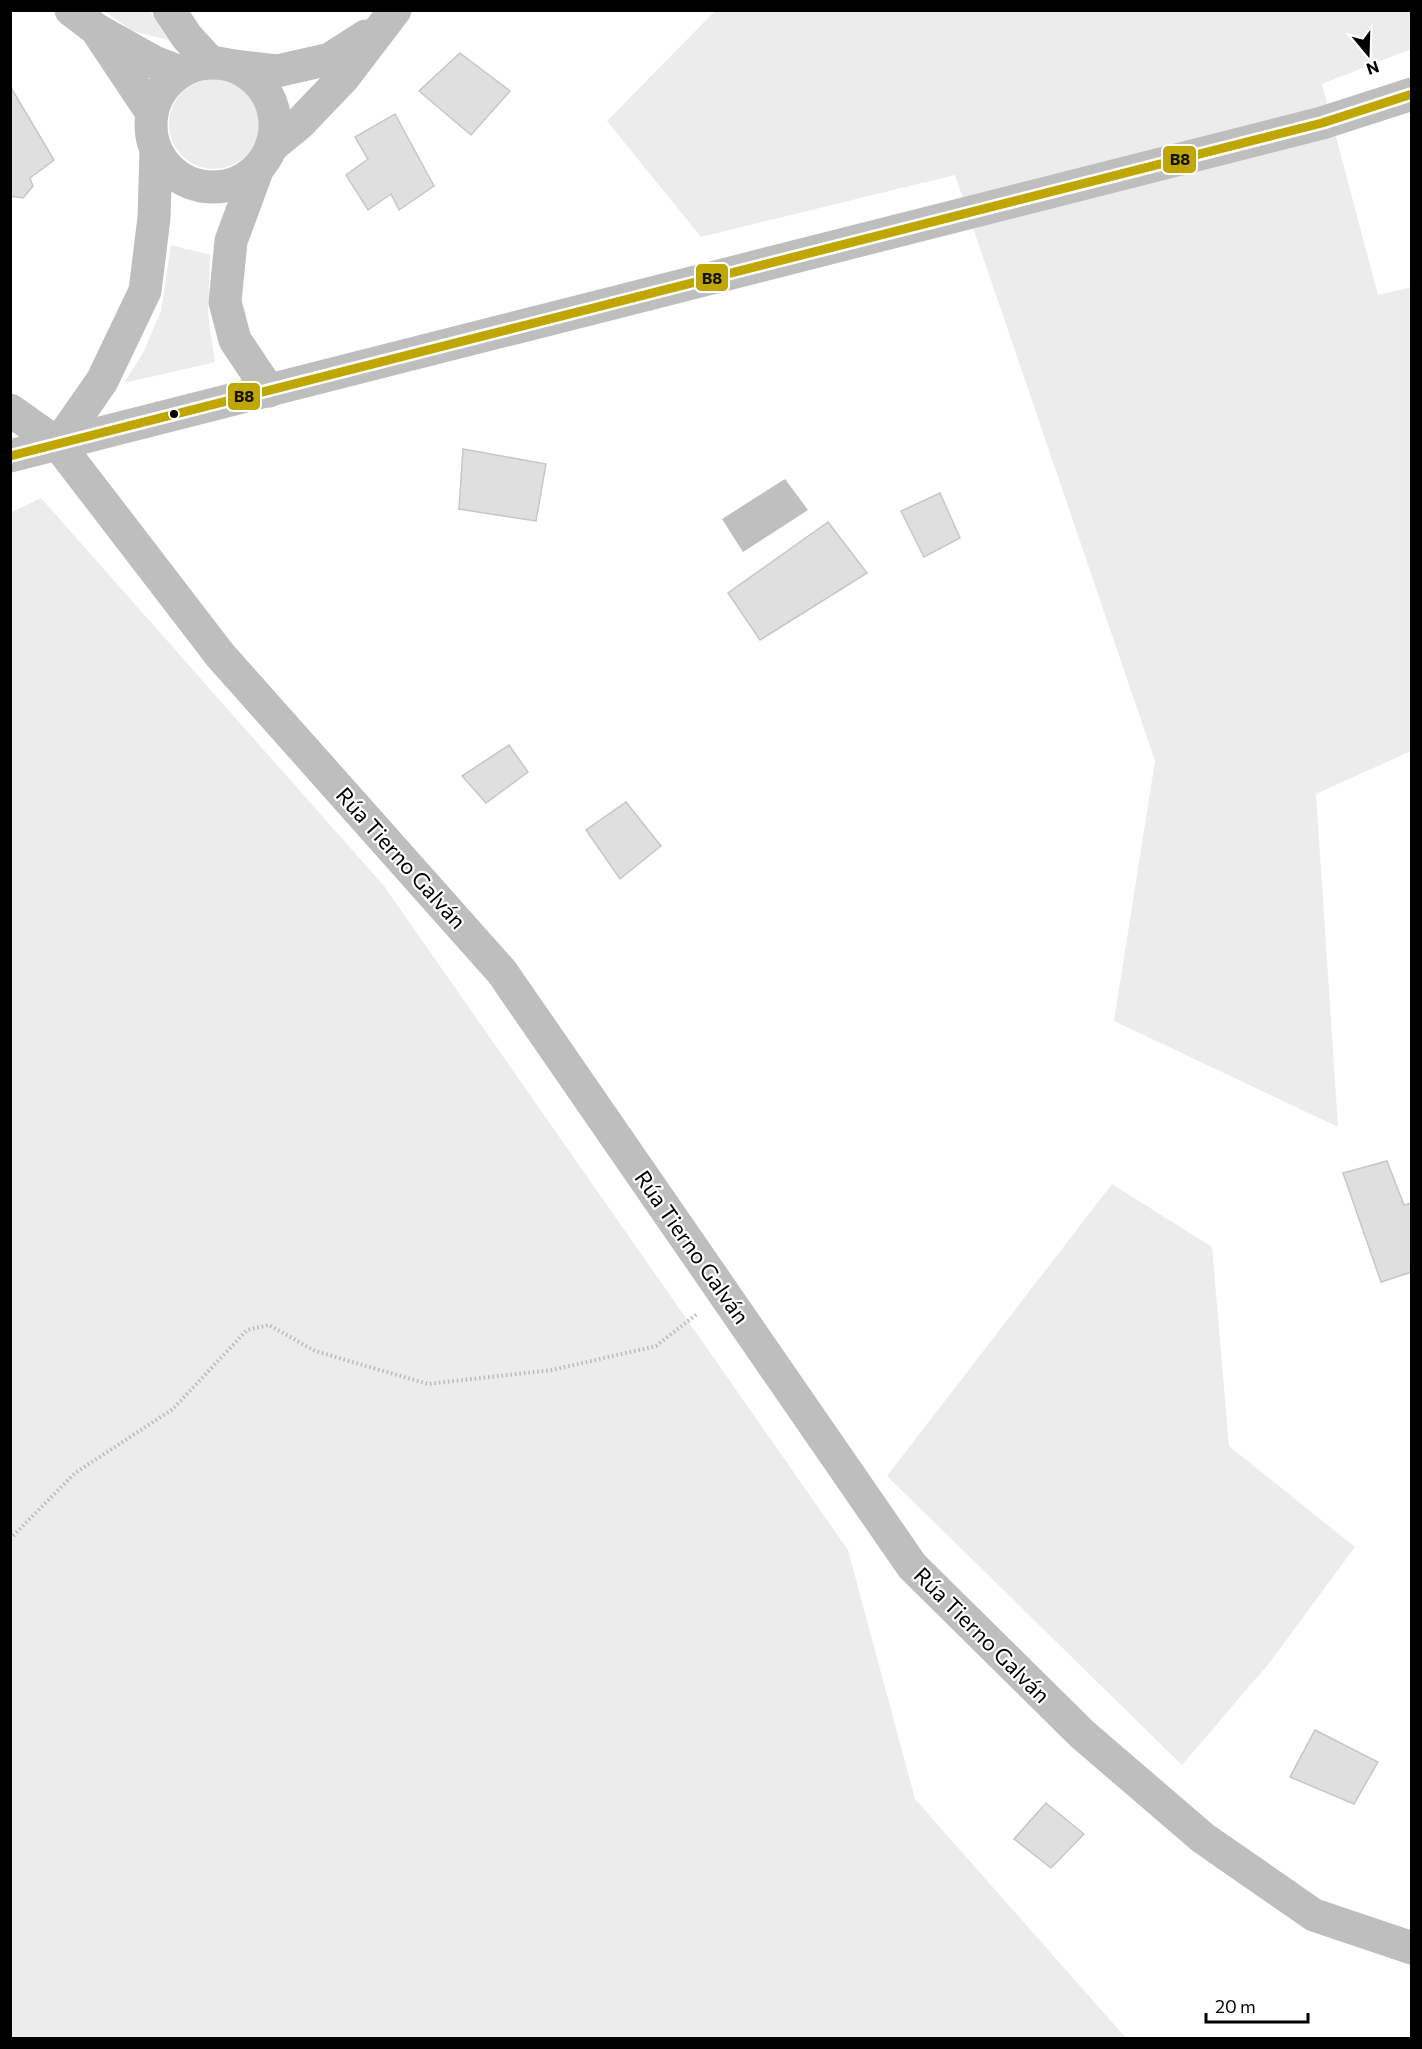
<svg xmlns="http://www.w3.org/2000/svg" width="1422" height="2049" font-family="Commissioner,sans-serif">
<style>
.green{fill:#ececec}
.water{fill:#bfbfbf}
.building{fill:#dfdfdf;stroke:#c7c7c7;stroke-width:1.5}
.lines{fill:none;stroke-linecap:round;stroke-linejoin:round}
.path{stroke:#b9b9b9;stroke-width:4;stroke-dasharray:1.5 3;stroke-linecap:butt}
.minor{stroke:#bebebe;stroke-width:33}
.bus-1-casing{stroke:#fff;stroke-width:14}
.bus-1{stroke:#bfa600;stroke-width:9}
.bus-dot{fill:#000;stroke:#fff;stroke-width:2}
.labels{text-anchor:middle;stroke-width:4.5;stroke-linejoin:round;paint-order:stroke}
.street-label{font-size:22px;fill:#000;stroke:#fff}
.line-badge{stroke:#fff;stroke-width:2}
.pale-badge-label{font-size:16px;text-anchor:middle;font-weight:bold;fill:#111}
</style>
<rect width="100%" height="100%" fill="#fff"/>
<g class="green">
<path d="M105,11H150L168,40L132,31Z"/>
<path d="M715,11H1411V49L1322,84L1378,295L1412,287L1411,751L1316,794L1338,1127L1114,1021L1155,761L955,175L701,237L607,121Z"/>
<circle cx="214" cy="124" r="45"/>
<path d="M171,245L210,255L208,314L215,362L124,383L143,353L161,311Z"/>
<path d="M41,498L384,886L848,1550L915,1799L1126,2038H11L10,513Z"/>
<path d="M1112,1184L1212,1247L1229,1446L1355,1547L1270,1662L1182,1765L887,1476Z"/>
</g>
<path class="water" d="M785,479L808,510L743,552L722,519Z"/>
<g class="building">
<path d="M460,53L510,91L471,135L419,91Z"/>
<path d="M10,86L54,160L30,178L33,186L23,198L10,196Z"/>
<path d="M395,114L434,186L399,210L391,194L368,210L346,175L368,159L355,137Z"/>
<path d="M463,449L546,464L536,521L459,509Z"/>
<path d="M940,493L960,538L924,557L901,511Z"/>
<path d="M828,522L867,573L760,640L728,593Z"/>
<path d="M509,745L528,772L486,803L462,776Z"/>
<path d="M626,802L661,846L620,879L586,830Z"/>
<path d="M1387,1161L1404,1205L1412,1203V1272L1381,1282L1343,1173Z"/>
<path d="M1315,1730L1378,1762L1354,1804L1290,1777Z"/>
<path d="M1046,1803L1084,1834L1051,1868L1014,1839Z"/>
</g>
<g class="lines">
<path class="path" d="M10,1539L75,1473L173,1409L247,1330L269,1325L315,1351L428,1384L552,1370L656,1346L697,1314"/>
<g class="minor">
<path d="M71,10L97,30L154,62L180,72"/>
<path d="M169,10L187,37L210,62"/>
<path d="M98,32L152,113"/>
<circle cx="213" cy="125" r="62"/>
<path d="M234,66L277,71L330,59L366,36"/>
<path d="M271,147L299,124L344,77L395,10"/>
<path d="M258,168L231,241L225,302L235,340L269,391"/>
<path d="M10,410L58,444L220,655L502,972L912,1566L1082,1734L1203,1838L1314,1915L1412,1948"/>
<path d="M58,444L102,381L145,291L154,218L156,151"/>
<path d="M10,456L1322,123L1412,94"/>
</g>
<defs>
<path id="bus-1" d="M10,456L1322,123L1412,94"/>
</defs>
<use href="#bus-1" class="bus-1-casing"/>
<use href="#bus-1" class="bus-1"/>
</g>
<circle class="bus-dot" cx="174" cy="414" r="5"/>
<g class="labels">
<g class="street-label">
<text transform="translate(401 858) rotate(48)" y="8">Rúa Tierno Galván</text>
<text transform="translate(692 1247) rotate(55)" y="8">Rúa Tierno Galván</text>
<text transform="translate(982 1635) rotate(45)" y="8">Rúa Tierno Galván</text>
</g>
</g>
<g class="line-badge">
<rect x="1162" y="145" width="35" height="29" rx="6" fill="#bfa600"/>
<rect x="695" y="263" width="34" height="29" rx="6" fill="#bfa600"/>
<rect x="227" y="382" width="34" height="29" rx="6" fill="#bfa600"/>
</g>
<g class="pale-badge-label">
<text x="1180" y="165">B8</text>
<text x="712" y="284">B8</text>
<text x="244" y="402">B8</text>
</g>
<rect width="1422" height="2049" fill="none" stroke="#000000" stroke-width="24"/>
<g transform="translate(1368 54) rotate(161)" stroke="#ffffff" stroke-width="4.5" paint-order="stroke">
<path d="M0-4.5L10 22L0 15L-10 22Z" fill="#000000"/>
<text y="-9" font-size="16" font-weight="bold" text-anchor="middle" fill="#000000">N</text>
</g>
<path d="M1206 2013v9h102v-9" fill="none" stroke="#000000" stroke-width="3"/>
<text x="1215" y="2013" font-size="18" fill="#000000" stroke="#ffffff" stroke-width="4.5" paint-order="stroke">20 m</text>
</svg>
